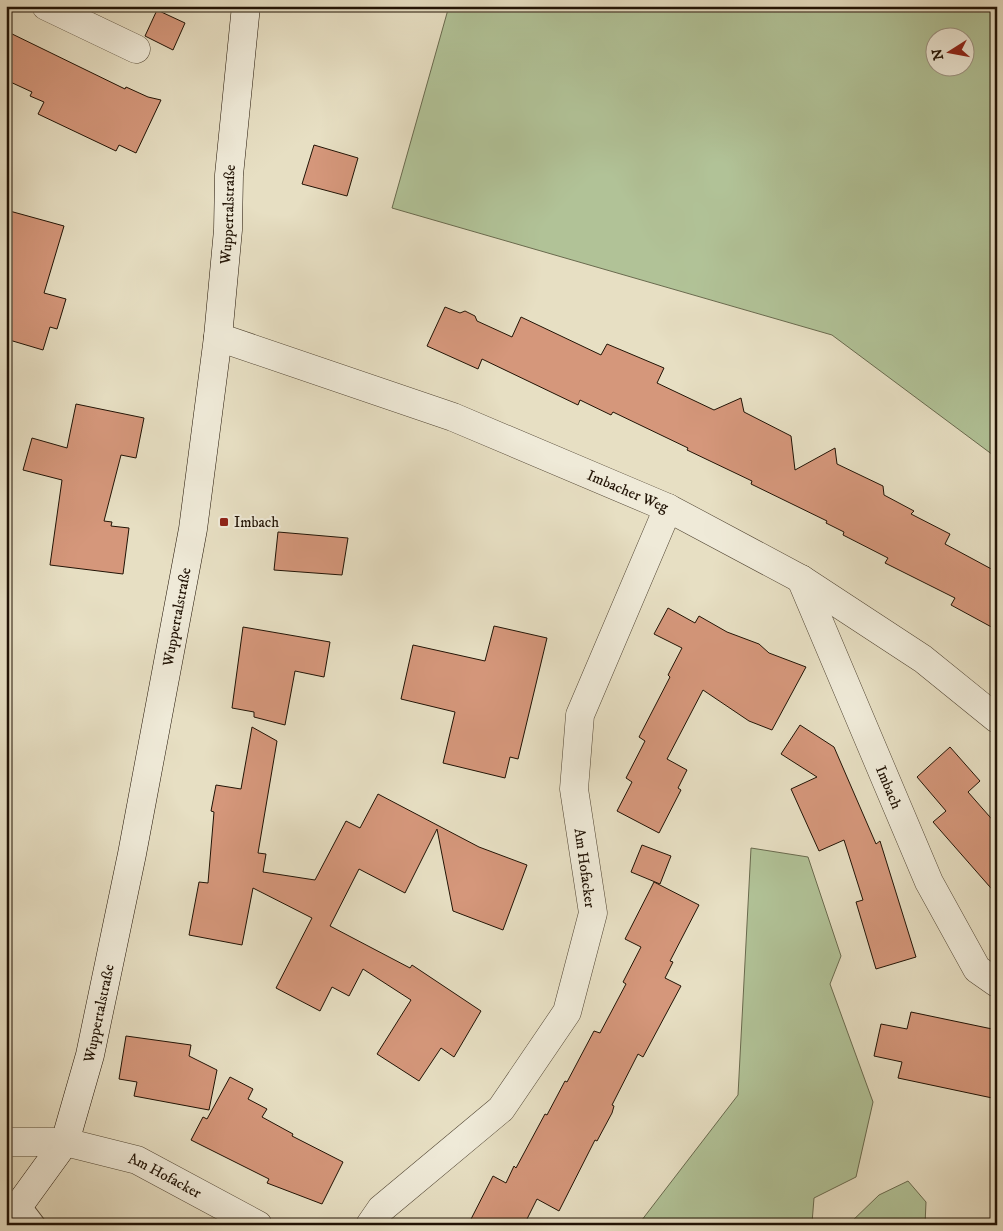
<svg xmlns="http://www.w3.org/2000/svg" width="1003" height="1231" font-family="'IM FELL DW Pica',serif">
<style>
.green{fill:#b1c297;stroke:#696a4e;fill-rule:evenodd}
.building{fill:#d5977b;stroke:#211305}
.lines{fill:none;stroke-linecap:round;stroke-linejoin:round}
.lane-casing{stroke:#524634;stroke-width:21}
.street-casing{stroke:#524634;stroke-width:29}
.secondary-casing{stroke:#211305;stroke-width:29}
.lane{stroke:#efead8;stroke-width:19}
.street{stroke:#efead8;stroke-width:28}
.secondary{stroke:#efead8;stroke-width:28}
.poi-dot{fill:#8f2418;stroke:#efead8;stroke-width:2}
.labels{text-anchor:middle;stroke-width:4;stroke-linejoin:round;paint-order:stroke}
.street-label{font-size:15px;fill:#211305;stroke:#efead8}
.poi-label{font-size:15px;fill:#211305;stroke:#efead8;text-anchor:start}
</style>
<rect width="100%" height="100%" fill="#e7dfc3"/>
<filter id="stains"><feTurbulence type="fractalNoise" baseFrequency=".004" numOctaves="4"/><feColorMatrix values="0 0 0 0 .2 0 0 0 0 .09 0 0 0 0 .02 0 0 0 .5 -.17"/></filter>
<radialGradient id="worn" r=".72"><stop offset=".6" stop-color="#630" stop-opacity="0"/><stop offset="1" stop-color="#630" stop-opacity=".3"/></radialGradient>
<g class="green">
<path d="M449,6H997V458L832,335L392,208ZM936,38H966V68H936Z"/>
<path d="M751,848L808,857L841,956L830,984L873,1102L856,1177L814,1198L812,1223L816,1225H638L738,1095Z"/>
<path d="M908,1181L926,1202L925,1225H848L879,1195Z"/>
</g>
<g class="building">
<path d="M157,10L185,23L173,50L145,36Z"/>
<path d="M6,31L125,89L126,87L148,97L161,100L136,153L119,145L116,151L38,114L44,102L30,96L32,92L6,80Z"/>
<path d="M314,145L358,158L347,196L302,184Z"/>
<path d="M6,210L64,226L44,293L66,299L57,329L50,327L43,350L6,339Z"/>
<path d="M445,307L460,313L465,311L475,316L477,321L512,337L521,317L601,355L607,344L664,368L657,383L714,410L741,398L744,412L791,436L795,470L835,448L837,464L883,486L884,495L914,511L911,514L950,534L945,544L997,572V630L951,605L955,598L885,563L888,558L843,535L844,532L826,523L827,521L751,484L752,481L687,450L688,448L613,412L611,415L580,400L578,405L482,359L478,369L427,346Z"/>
<path d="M76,404L144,418L136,458L121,455L104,521L112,522L111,526L129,528L123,574L50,565L62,480L23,470L32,438L67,448Z"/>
<path d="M278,532L348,538L342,575L274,570Z"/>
<path d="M668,608L695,623L699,616L727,632L759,644L769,653L806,667L772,730L749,721L703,690L667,759L687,770L678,788L681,790L659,833L617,811L632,782L626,778L645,741L639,737L670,677L668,675L682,648L654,634Z"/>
<path d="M494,626L547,638L518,759L510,757L505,778L443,763L455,712L401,699L413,645L485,661Z"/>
<path d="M243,627L330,642L324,677L295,671L285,725L254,717V712L232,708Z"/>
<path d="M800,725L834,747L876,844L880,841L916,957L876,969L856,902L863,900L844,840L819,851L791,789L817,777L781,754Z"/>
<path d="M252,727L277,741L258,853L266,854L263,872L315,880L346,821L360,828L378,794L479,847L527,865L503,930L453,911L437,829L405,893L359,869L330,926L410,968L412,965L481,1011L454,1057L441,1048L419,1081L377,1054L411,1000L363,969L349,996L332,987L320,1011L276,988L312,918L253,888L242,945L189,935L199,882L208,883L214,812L211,811L216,785L241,789Z"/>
<path d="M950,747L980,781L968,792L997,825V895L933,822L946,811L917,777Z"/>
<path d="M642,845L671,856L660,884L631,872Z"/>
<path d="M654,882L699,905L670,961L673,962L665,978L681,986L643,1057L638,1054L612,1105L614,1106L612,1113L597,1141L595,1140L559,1211L537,1199L524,1225H468L493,1176L506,1183L514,1166L516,1168L545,1114L547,1115L565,1081L567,1082L594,1031L600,1033L626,984L623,982L641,947L625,939Z"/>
<path d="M911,1012L997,1030V1099L898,1078L902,1062L874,1056L881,1024L907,1029Z"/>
<path d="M126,1036L191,1045L189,1056L217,1070L209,1110L134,1096L137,1082L119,1079Z"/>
<path d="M230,1077L253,1089L248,1099L267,1109L262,1117L293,1134L292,1136L343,1162L322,1204L267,1183L269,1179L191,1140L203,1117L207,1119Z"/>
</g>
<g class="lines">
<defs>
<path id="lane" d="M20,1204L36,1225"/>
<g id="street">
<path d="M46,6L136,49"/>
<path id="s1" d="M218,337L453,417L668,508L801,579L923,659L997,719"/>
<path id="s2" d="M801,579L929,882L977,969L997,983"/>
<path id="s3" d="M6,1142H65L137,1160L258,1225"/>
<path d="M370,1225L381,1209L501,1109L567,1012L593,913L574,789L580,715L668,508"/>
</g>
<g id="secondary">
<path id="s4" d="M6,1220L20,1204L65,1142L90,1055L132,854L193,529L218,337L228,230L229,175L246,6"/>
</g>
</defs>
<use href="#lane" class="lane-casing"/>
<use href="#street" class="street-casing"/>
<use href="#secondary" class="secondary-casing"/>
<use href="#lane" class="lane"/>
<use href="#street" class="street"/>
<use href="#secondary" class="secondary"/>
</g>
<rect class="poi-dot" x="219" y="517" width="10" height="10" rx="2.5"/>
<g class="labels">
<g class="street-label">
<text dy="5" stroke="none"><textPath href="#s4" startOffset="1041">Wuppertalstraße</textPath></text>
<text dy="5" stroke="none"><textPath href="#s1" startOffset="438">Imbacher Weg</textPath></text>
<text dy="5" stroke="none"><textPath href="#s4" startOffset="635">Wuppertalstraße</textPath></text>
<text dy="5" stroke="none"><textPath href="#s2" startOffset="226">Imbach</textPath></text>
<text transform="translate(585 868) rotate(82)" y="5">Am Hofacker</text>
<text dy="5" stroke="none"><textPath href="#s4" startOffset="231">Wuppertalstraße</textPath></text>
<text dy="5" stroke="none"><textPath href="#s3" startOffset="165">Am Hofacker</textPath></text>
</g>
<g class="poi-label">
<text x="234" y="527">Imbach</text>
</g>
</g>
<rect width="1003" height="1231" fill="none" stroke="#e7dfc3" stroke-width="25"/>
<rect x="8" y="8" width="988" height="1216" fill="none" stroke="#211305" stroke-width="2.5"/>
<rect x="12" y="12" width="978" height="1206" fill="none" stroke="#211305"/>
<g transform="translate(950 52) rotate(259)"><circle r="24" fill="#efead8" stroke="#9d9484"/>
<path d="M0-4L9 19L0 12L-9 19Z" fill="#8f2418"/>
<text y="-8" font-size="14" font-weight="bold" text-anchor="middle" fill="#211305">N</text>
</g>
<rect width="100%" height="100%" filter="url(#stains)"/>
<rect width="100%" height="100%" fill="url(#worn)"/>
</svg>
